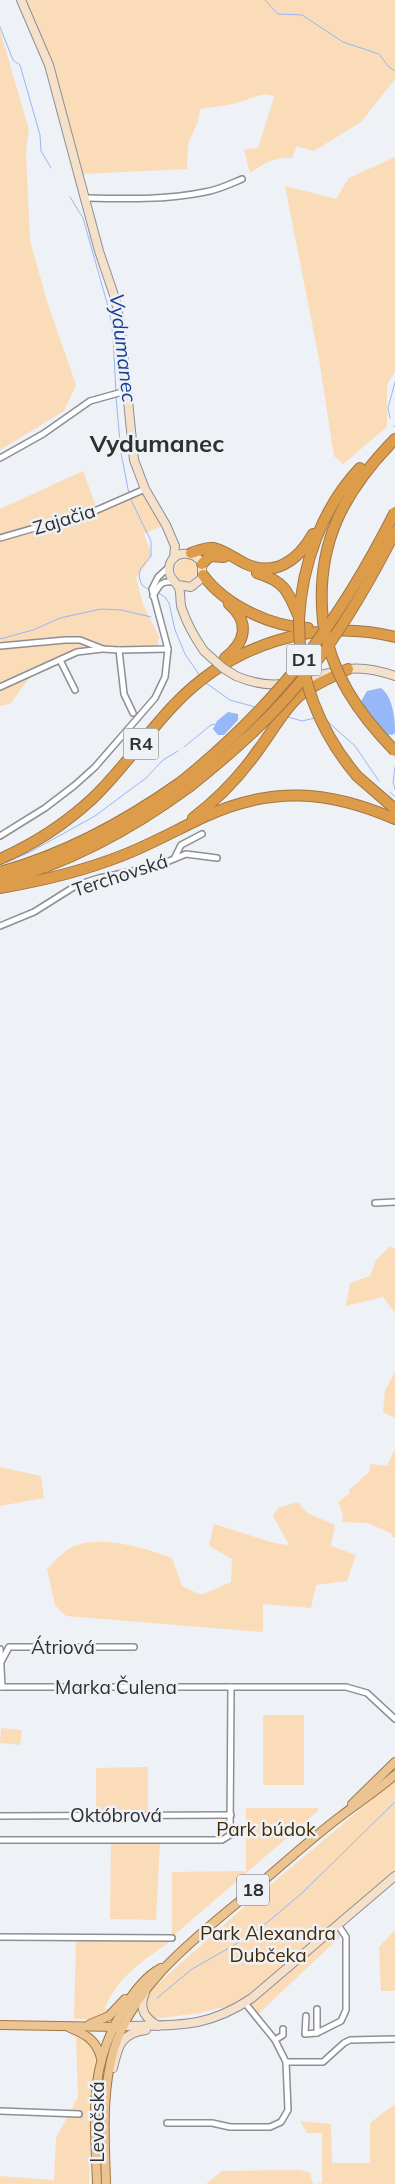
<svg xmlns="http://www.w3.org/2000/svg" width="395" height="2184" font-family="Mulish,sans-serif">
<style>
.green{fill:#fbdcb9}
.water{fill:#96b7f8}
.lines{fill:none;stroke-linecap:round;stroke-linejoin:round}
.stream{stroke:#96b7f8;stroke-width:1}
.street-casing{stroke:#8d8f94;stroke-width:8}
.secondary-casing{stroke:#8d8f94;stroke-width:10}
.primary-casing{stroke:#a07642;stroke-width:10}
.highway-casing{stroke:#a07642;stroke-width:12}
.street{stroke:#fff;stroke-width:5}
.secondary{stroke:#f5e1c9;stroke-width:8}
.primary{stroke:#ebc492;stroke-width:8}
.highway{stroke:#dd9c4a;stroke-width:10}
.secondary-bridge-casing{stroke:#8d8f94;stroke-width:10;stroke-linecap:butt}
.highway-bridge-casing{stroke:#a07642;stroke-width:12;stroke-linecap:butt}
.secondary-bridge{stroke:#f5e1c9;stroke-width:8}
.highway-bridge{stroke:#dd9c4a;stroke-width:10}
.labels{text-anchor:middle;stroke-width:5;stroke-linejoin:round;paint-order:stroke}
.shield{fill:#eef1f5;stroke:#686a6c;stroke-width:1}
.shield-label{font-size:18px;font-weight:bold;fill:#2f3032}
.street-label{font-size:19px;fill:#2f3032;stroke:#eef1f5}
.park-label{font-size:19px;fill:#432905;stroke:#eef1f5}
.water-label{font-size:20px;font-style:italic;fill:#173f99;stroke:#eef1f5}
.district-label{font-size:24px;font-weight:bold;fill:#2f3032;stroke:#eef1f5}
</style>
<rect width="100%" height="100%" fill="#eef1f5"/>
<g class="green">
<path d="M24,0H395V79L361,122L314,151L297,146L292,158C272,157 265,163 250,173L244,149L258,148L274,97C263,90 250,100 240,102C227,106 214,107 200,109L198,121L188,145L187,169L82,174L56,86Z"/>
<path d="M0,30L29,130L26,151L30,241L47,301L76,385L64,411L0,450Z"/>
<path d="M395,157V371L387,385V427L343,464L334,456L319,359L285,186L336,199L349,178Z"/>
<path d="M83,471L98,512L150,487L164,525L144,534L152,556L136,578L143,604L159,637L157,648H118L76,654L38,666L10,704L0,706V509Z"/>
<circle cx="186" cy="570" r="11"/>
<path d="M390,1246L395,1249V1313L383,1297L346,1306L350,1283L370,1276L376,1260Z"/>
<path d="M395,1371V1418L383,1412L385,1391Z"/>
<path d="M395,1449V1537H391L392,1534L368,1523L342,1522L343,1514L338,1502L349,1494V1490L369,1472L370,1464L387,1466Z"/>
<path d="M0,1467L41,1476L44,1498L0,1506Z"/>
<path d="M298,1502L307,1513L335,1525L331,1546L356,1555L347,1581L316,1585L311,1608L263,1604V1632L66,1616L55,1605L47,1569C53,1563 60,1555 67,1550C95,1532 144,1548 172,1558L182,1586L201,1595L231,1582L232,1559L209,1546L214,1524L274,1543L289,1545L273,1516L278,1508Z"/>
<rect x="263" y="1715" width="41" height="70"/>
<path d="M1,1728L22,1730L20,1745L0,1743Z"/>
<path d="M148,1767V1813H96V1768Z"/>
<path d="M395,1780V1876L345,1920L339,1938L257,2015L245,1997L228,2009L219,2008L200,2013L153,2019C144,2009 144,2002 150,1991L237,1913Z"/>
<path d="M246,1808H318V1811L172,1937V1872L246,1871Z"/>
<path d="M111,1841L160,1842L156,1920L110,1919Z"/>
<path d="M395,1930V1991H381L379,1947Z"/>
<path d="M76,1939L168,1940L167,1944C142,1961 116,1979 105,2008L108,2010L100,2019H74Z"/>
<path d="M76,2037L90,2041L97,2051L92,2090L89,2184H0V2176L54,2180L56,2138L78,2097Z"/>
<path d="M395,2104V2184H315L322,2183V2133H307L300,2121L331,2124L332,2163H370V2123Z"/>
<path d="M300,2170L310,2173L313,2184H206L222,2171Z"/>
</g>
<g class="water">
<path d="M381,688C393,697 395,719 395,733L392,735L384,734L360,703L367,691Z"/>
<path d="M228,712L238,714V720L224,735H218L213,729L217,721Z"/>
</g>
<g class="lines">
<g class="stream">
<path d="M265,0L278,14L302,15L343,42L379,54L388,66L395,71"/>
<path d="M0,27L13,60L20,65L40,135L41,151L51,168"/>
<path d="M70,197L83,218L109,310L113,336L116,393"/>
<path d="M116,397L121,453L129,494"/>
<path d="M390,418L388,408L395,382"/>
<path d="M394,426L395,427"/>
<path d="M130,498L151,541V556C143,566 135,571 142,585L149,590"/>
<path d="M158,593L165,597L169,603L175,630L185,654L200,676"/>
<path d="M0,639L33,630L60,618L101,609L121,610L151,617"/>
<path d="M206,683L230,700L255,707"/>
<path d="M288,717L302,721L315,718"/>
<path d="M326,720L355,746L379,781"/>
<path d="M184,747L211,725L215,724"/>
<path d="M395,767L393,782L395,789"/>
<path d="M390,792L395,797"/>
<path d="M7,862L30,852L95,816L146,778L163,760L178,751"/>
<path d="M157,1998L192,1969L243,1940L269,1921L303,1892L395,1802"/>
</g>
<defs>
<g id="street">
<path d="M86,198C125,199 167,200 205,192C218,190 230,184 242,179"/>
<path d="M0,458L43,434L90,401L126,391"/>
<path d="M0,538L97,510L145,489"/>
<path d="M153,596C159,586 161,580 173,582"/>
<path d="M0,646L65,640H80L103,649L119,650L168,649"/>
<path d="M119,650L124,694L133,713"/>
<path d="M60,660L75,690"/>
<path d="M0,687L77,652L102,649"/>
<path d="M0,836L45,808L75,785L95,767L155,698L165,677L168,649L152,589L158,577L169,567"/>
<path d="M175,857L181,845L202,834"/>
<path d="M0,926L34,912L77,885L99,878L157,866L186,854L217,858"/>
<path d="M375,1203L395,1202"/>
<path d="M0,1649L2,1687"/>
<path d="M1,1662L9,1647H134"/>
<path d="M0,1687H346L367,1693L395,1719"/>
<path d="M0,1816L231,1815"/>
<path d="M0,1840H222L230,1835L231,1687"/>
<path d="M0,1937L172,1938"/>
<path d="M317,2009V2033L341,2021L346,2010V1937L338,1925"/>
<path d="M306,2016L305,2034L317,2033"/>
<path d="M275,2040L283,2035V2029"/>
<path d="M286,2062H323L344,2043L350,2040L395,2039"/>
<path d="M0,2111L79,2114"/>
<path d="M167,2123H212L230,2127H270L281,2122L288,2110L286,2062L275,2040L245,2003"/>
</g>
<g id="secondary">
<path d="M21,0L49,65L99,251L115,298L120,322L134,460L145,489L166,525L175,546L174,558"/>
<path d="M178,585L191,587L202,578V564C195,549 170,550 169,569C169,578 174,580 178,586C182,592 179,602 182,609C187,624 195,638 204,651"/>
<path d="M236,676C283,696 305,675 349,669C365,667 380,671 395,676"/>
<path d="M145,1993C138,2009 145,2018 158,2026"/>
<path d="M124,2026C176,2025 206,2029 252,1998L395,1876"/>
<path d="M113,2068C118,2046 121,2033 146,2030"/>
</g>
<g id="primary">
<path d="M352,1804L395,1762"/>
<path d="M90,2024L109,2016L125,1999"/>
<path d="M0,2025L117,2027"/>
<path d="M70,2028C87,2035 96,2040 101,2058"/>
<path d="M97,2184C95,2118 87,2069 123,2010C132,1994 144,1977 161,1968"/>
<path d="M106,2184C105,2139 101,2093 114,2049C135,1982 197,1937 248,1894C279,1868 309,1840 341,1816C359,1802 378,1790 395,1775"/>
</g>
<g id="highway">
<path d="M191,553C198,551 205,547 213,548C224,550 234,558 244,563C274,578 298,561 313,534"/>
<path d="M202,564L210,556L224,557"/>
<path d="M257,573C284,581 288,591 298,615"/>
<path d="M203,575C225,605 271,627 308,628"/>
<path d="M299,619C302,564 322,508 360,468"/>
<path d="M323,621C315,545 343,492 395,439"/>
<path d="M225,658C246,642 250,622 229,604"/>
<path d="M357,776L395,809"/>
<path d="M193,818C218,799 241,775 259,749C272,732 282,712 298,697C313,684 331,678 348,669"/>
<path d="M0,859C34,844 65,824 92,799C122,771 145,735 174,705C231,645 314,617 395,637"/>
<path d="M0,872C66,854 126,821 181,782"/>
<path d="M0,882C69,863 132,829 189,787"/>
<path d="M0,888C41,881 83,871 121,856C150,845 176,830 204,817C271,786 328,790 395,819"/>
</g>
</defs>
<use href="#street" class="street-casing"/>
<use href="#secondary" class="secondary-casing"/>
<use href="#primary" class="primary-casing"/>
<use href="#highway" class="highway-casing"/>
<use href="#street" class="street"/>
<use href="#secondary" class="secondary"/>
<use href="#primary" class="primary"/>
<use href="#highway" class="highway"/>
<defs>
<path id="secondary-bridge" d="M204,651L223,668L236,676"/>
<g id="highway-bridge">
<path d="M299,619C298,677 319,731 357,776"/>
<path d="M323,621C331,674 358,713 395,751"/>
<path d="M181,782C279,703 339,623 395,512"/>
<path d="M189,787C233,752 275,715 309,671C343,629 370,581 395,532"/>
</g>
</defs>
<use href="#secondary-bridge" class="secondary-bridge-casing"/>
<use href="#highway-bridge" class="highway-bridge-casing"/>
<use href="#secondary-bridge" class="secondary-bridge"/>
<use href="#highway-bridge" class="highway-bridge"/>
</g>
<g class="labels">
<g class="shield">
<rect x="286.5" y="644.5" width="35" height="31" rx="4"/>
<rect x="123.5" y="728.5" width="35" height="31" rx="4"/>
<rect x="237" y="1874.5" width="32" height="31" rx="4"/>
</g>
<g class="shield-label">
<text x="304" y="666">D1</text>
<text x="141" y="750">R4</text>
<text x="253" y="1896">18</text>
</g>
<g class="street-label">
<text transform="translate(64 519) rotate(-17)" y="7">Zajačia</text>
<text transform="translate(120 875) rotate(-18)" y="7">Terchovská</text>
<text x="63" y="1654">Átriová</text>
<text x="116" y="1694">Marka Čulena</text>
<text x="116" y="1822">Októbrová</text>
<text transform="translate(97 2122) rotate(-90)" y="7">Levočská</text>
</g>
<g class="park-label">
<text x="266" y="1836">Park búdok</text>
<text x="268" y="1940">Park Alexandra<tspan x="268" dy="22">Dubčeka</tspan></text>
</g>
<g class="water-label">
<text transform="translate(123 348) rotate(83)" y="7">Vydumanec</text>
</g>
<g class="district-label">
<text x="157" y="452">Vydumanec</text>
</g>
</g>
</svg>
